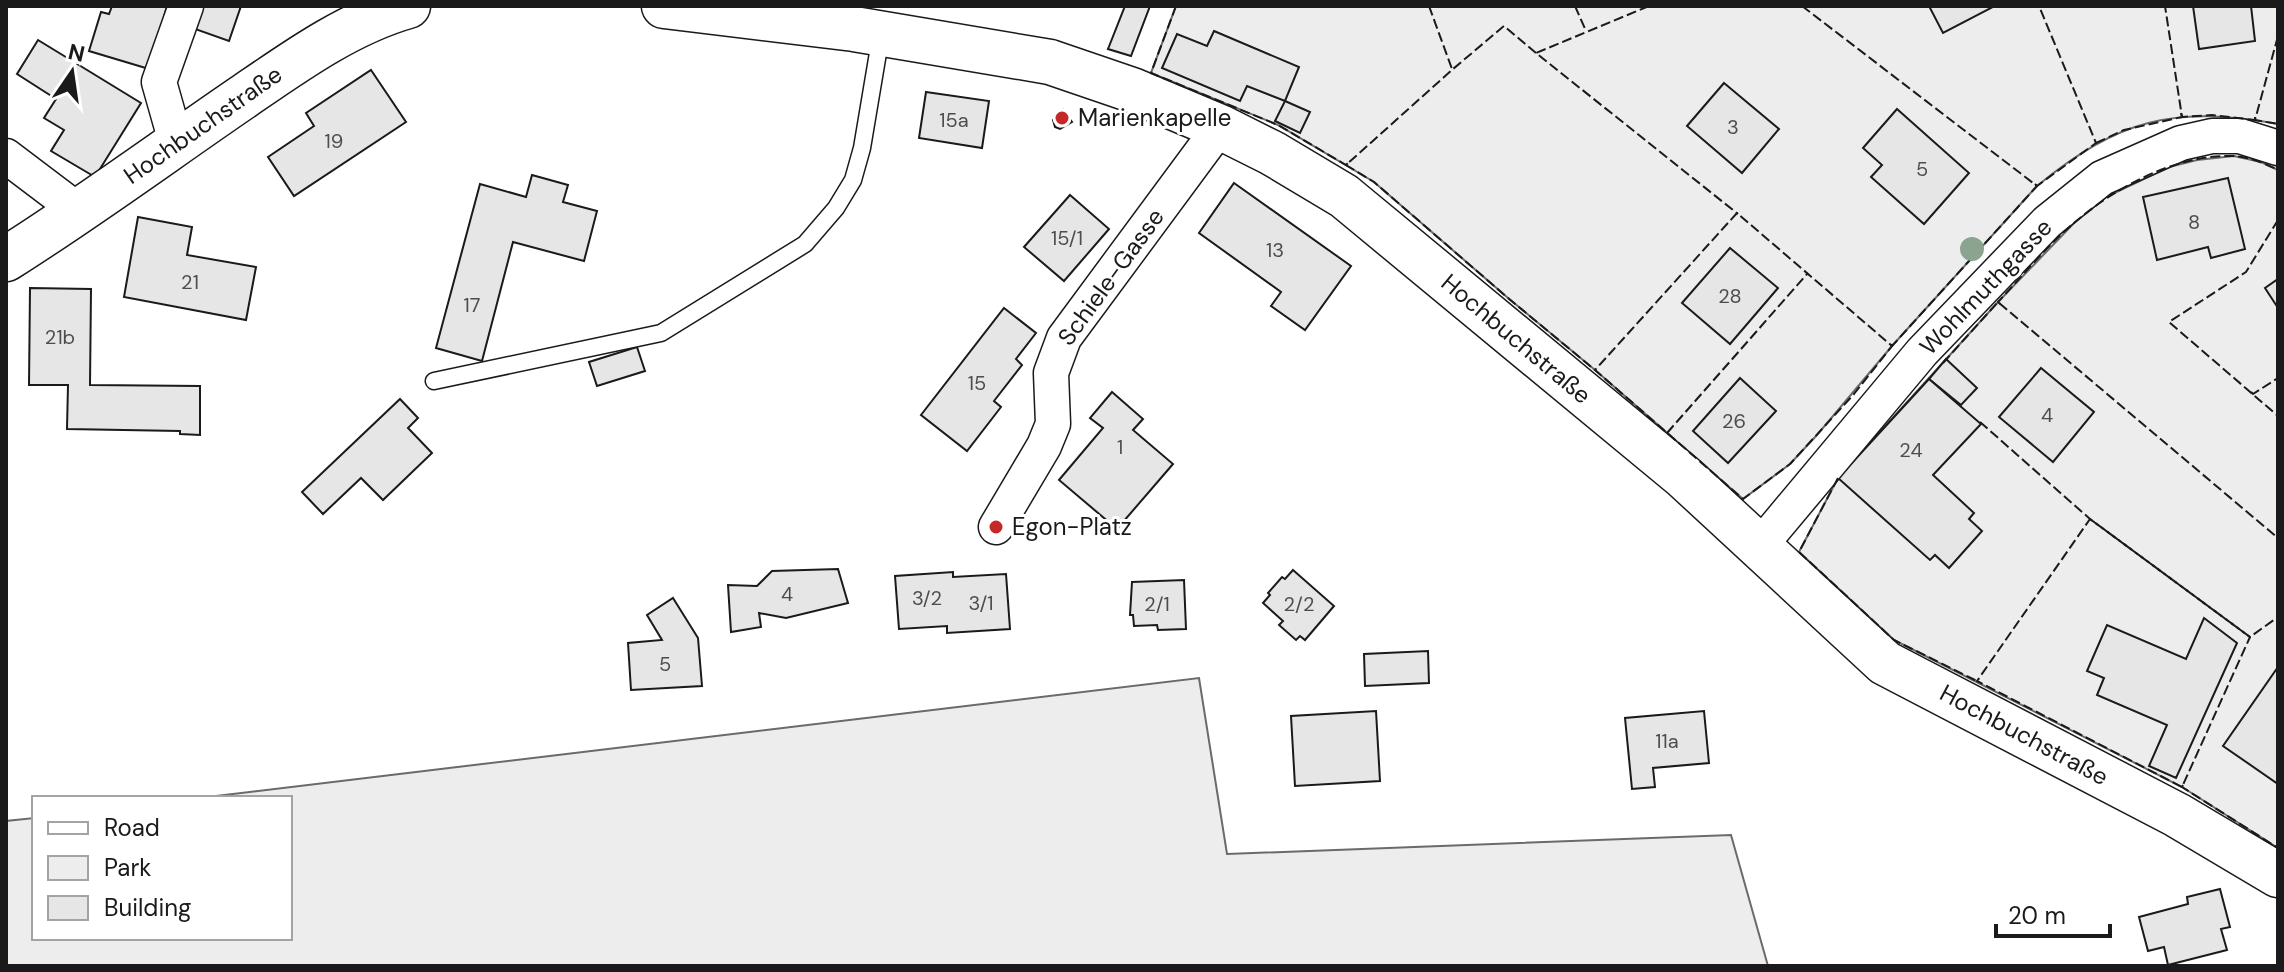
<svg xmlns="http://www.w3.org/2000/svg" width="2284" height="972" font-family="'DM Sans',sans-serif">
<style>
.green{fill:#ededed;stroke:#6a6a6a;stroke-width:2}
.building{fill:#e6e6e6;stroke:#1a1a1a;stroke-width:2}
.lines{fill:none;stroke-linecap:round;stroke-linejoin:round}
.lane-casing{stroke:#1a1a1a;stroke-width:19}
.street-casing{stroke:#1a1a1a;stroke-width:37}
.secondary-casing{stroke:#1a1a1a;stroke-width:47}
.lane{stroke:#fff;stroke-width:16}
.street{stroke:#fff;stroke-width:34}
.secondary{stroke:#fff;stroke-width:44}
.fence{stroke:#1a1a1a;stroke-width:2;stroke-dasharray:10 4;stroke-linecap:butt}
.tree{fill:#8aa48f}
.poi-dot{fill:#c62828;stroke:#fff;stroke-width:3}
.labels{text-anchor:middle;stroke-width:6;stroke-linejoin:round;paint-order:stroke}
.number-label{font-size:20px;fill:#4d4d4d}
.poi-label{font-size:24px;fill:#1a1a1a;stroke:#fff;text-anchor:start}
.street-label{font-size:24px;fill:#1a1a1a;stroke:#fff}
</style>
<rect width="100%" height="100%" fill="#fff"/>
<g class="green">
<path d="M1176,6H2278V124C2174,105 2119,119 2037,186L1892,346L1817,435L1790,464L1743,499L1595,370L1508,298L1374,182L1278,125L1151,73Z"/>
<path d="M2234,156L2261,162L2278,170V848L2182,787L1894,640L1799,552L1838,478L1998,302L2077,220L2106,197L2169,167L2197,160Z"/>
<path d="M1199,678L1227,854L1731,835L1768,966H6V821L34,818V938H290V798H199Z"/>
</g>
<g class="building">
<path d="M112,6H167L149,69L89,51L101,12L109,14Z"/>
<path d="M203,6H241L229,41L195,29Z"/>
<path d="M1125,6H1150L1131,56L1108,49Z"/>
<path d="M1929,6H1993V7L1943,33Z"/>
<path d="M2193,6H2251L2255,41L2199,49Z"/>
<path d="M1214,31L1299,67L1285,101L1247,86L1240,101L1162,68L1177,34L1207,46Z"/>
<path d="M38,40L141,103L95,177L51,151L64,130L44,118L56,99L17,74Z"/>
<path d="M371,70L406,122L294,196L268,157L314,126L306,113Z"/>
<path d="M1724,83L1779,129L1742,173L1687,126Z"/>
<path d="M926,92L989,101L982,148L919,138Z"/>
<path d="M1285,101L1310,112L1300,133L1275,121Z"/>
<path d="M1897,109L1969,173L1924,224L1871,177L1882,165L1863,148Z"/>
<path d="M1063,110L1072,122L1060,129L1055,127L1053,120Z"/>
<path d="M532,175L568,185L563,202L597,211L584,261L513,242L482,361L436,348L480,184L526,197Z"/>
<path d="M2228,178L2245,249L2211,258L2208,247L2157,260L2143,197Z"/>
<path d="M1234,183L1351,266L1305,330L1271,306L1281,292L1199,233Z"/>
<path d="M1070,195L1109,229L1064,281L1024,247Z"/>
<path d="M138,217L192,227L187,255L256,267L246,320L124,297Z"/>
<path d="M1730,248L1778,288L1730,344L1682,303Z"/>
<path d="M2278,279V308L2265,288Z"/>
<path d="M30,288L91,289L90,385L200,386V435L180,434V431L67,429L68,385H29Z"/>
<path d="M1004,308L1036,333L1016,359L1022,365L994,401L1001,407L967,451L921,415Z"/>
<path d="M637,347L645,371L597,386L589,362Z"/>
<path d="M1946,359L1977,388L1961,405L1929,379Z"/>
<path d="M2041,368L2094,412L2053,462L1999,417Z"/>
<path d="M1740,378L1776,411L1728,463L1693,431Z"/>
<path d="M1929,379L1981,424L1933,475L1974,513L1969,519L1982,531L1949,568L1935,555L1930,560L1838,478Z"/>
<path d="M1112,392L1143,419L1133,430L1173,464L1117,529L1059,480L1103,428L1090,418Z"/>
<path d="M400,399L418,418L408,428L432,453L383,500L361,478L323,514L302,492Z"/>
<path d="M838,569L848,603L786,618L759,613L761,627L731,632L728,585L757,586L772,571Z"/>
<path d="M1293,570L1334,606L1305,640L1300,636L1296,640L1279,625L1283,621L1263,603L1270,595L1268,593L1282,577L1285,579Z"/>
<path d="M953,572V577L1006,574L1010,629L947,633V626L899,629L895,576Z"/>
<path d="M1184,580L1186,629L1158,630L1157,625L1134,626L1133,615H1130L1132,582Z"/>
<path d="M673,598L698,638L702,686L631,690L628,643L662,640L647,615Z"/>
<path d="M2204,618L2237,643L2176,778L2149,766L2167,725L2097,695L2104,678L2087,671L2107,625L2186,659Z"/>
<path d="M1428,651L1429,683L1365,686L1364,654Z"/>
<path d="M2278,667V784L2223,746Z"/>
<path d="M1376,711L1380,781L1295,786L1291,716Z"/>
<path d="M1704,711L1709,763L1653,768L1655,787L1632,789L1625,718Z"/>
<path d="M2220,889L2230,927L2221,929L2227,950L2168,965L2164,947L2148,951L2139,917L2188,904L2187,897Z"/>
</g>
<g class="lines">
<defs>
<path id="lane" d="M434,381L661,333L805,244L836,208L853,180L862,148L881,35"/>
<g id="street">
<path d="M176,142L159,82L186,6"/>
<path d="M6,156L80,212"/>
<path d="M996,527L1044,446L1053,424L1051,373L1064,338L1220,127"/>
<path d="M1759,547L1922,352L2047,222L2102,178L2181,143L2212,136H2240L2278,148"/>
</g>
<g id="secondary">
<path d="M664,6L854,29L1050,62L1132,90L1220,127L1272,153L1344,196L1684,477L1885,663L2177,815L2278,875"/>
<path d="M6,259C87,208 164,151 243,97C294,62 348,23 408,6"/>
</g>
</defs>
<use href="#lane" class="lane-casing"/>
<use href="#street" class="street-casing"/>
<use href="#secondary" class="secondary-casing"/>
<use href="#lane" class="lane"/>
<use href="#street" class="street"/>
<use href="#secondary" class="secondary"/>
<g class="fence">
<path d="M1176,6L1151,73L1278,125L1346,165L1348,163"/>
<path d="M1429,6L1452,69"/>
<path d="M1575,6L1586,31"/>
<path d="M1649,6L1536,53L1738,214"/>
<path d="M1802,6L2037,186L1892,346L1890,344"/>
<path d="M1536,53L1504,26L1453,69L1346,165L1374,182L1508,298L1595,370L1743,499L1790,464L1854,394L1892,346L1737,213L1595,370"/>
<path d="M2181,113L2182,117L2212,115L2255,120L2278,36"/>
<path d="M2255,117V120L2278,124"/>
<path d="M2096,143L2124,130L2182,117L2165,6"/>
<path d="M2035,184L2037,186L2096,143L2039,6"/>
<path d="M2278,220L2246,272L2169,322L2278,416"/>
<path d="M2000,304L1998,302C2024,274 2050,242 2080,218C2120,185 2177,155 2231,156C2247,156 2264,163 2278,170"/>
<path d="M1943,363L1998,302L2278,538"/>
<path d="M2251,392L2253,394L2278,378"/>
<path d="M1980,422L2090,519L2250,637L2278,617"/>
<path d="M1667,433L1808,273"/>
<path d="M1838,478L1799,552L1894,640L1977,681L1979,679"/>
<path d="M2090,519L2250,637L2182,787L1977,681Z"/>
<path d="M2183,785L2182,787L2278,848"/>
</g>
</g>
<circle class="tree" cx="1972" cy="249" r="12"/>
<g class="poi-dot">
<circle cx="1062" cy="118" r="8"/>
<circle cx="996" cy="527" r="8"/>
</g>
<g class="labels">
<g class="number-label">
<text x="954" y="127">15a</text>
<text x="1733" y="134">3</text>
<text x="334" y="148">19</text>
<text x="1922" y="176">5</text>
<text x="2194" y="229">8</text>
<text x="1067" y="245">15/1</text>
<text x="1275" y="257">13</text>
<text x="190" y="289">21</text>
<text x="1730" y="303">28</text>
<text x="472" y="312">17</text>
<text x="60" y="344">21b</text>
<text x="977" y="390">15</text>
<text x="2047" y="422">4</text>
<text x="1734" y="428">26</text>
<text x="1120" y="454">1</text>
<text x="1911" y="457">24</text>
<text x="787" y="601">4</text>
<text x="927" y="605">3/2</text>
<text x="981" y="610">3/1</text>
<text x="1157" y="611">2/1</text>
<text x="1299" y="611">2/2</text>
<text x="665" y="671">5</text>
<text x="1667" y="748">11a</text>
</g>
<g class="poi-label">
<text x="1078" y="126">Marienkapelle</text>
<text x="1012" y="535">Egon-Platz</text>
</g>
<g class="street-label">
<text transform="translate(203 125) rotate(-35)" y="8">Hochbuchstraße</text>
<text transform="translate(1111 277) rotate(-54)" y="8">Schiele-Gasse</text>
<text transform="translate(1986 287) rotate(-46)" y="8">Wohlmuthgasse</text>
<text transform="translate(1516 339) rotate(40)" y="8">Hochbuchstraße</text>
<text transform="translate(2024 735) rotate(28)" y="8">Hochbuchstraße</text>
</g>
</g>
<rect width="2284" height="972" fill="none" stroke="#1a1a1a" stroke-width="16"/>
<rect x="32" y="796" width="260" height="144" fill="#ffffff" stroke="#a3a3a3" stroke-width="2"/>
<rect x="48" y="822" width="40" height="12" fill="#ffffff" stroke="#a3a3a3" stroke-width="2"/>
<text x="104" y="836" font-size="24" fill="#1a1a1a">Road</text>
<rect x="48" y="856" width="40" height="24" fill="#ededed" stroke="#a3a3a3" stroke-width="2"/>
<text x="104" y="876" font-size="24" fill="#1a1a1a">Park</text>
<rect x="48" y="896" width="40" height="24" fill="#e6e6e6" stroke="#a3a3a3" stroke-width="2"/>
<text x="104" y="916" font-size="24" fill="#1a1a1a">Building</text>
<g transform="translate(72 72) rotate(13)" stroke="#ffffff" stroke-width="6" paint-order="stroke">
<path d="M0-6L14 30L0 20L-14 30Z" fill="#1a1a1a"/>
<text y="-12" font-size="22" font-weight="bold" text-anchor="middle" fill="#1a1a1a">N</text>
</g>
<path d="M1996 924v12h114v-12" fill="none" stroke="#1a1a1a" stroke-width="4"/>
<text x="2008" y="924" font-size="24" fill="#1a1a1a" stroke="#ffffff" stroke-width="6" paint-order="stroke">20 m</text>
</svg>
